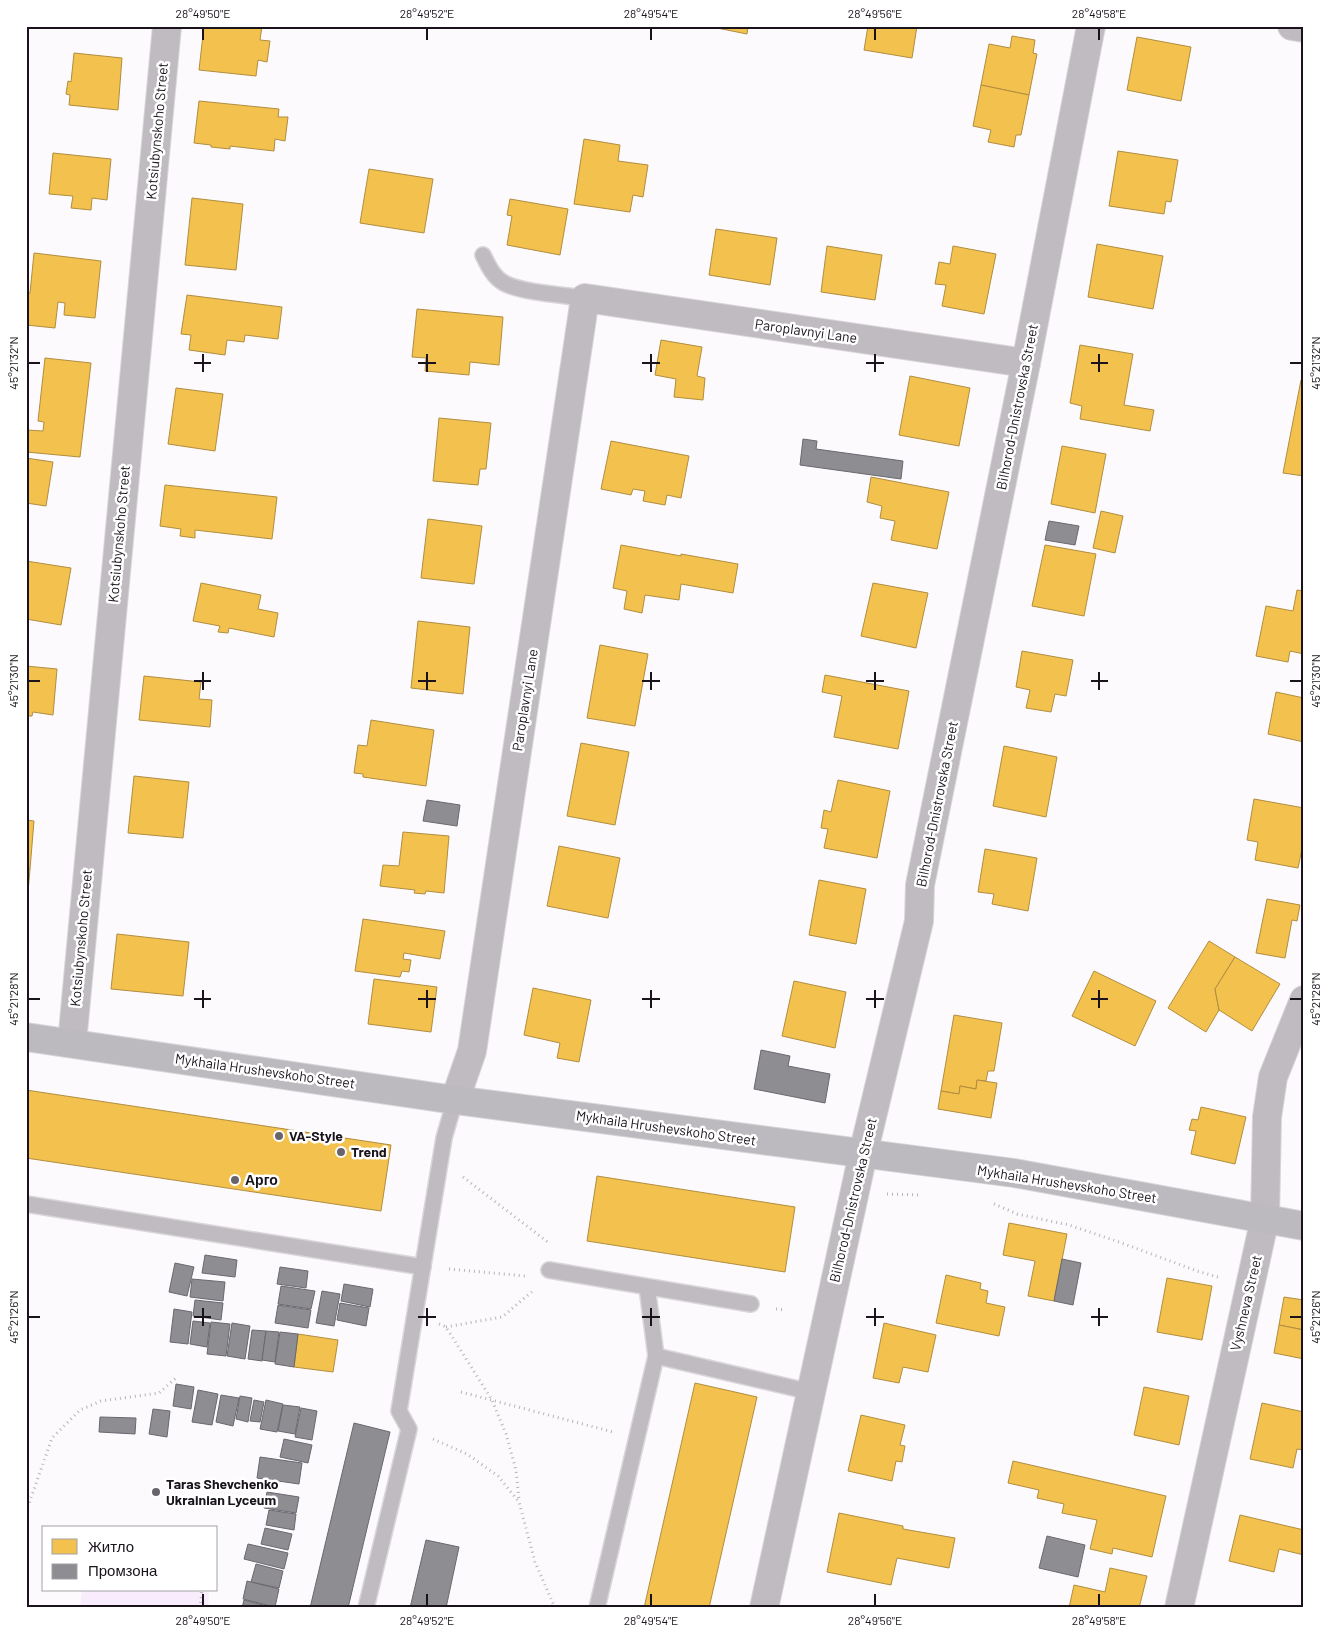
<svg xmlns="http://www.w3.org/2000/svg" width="1330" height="1634" font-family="Barlow,sans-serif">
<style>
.green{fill:#f9ecfd}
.homes{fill:#f2c14e;stroke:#b18d3f}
.industry{fill:#8d8d92;stroke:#6a686f}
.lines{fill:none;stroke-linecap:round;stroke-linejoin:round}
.lane-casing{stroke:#d8d6d8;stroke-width:18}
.street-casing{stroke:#d8d6d8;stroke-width:30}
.secondary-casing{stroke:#d8d6d8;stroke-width:30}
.path{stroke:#b7b4b8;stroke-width:3;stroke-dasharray:1 4;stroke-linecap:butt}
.lane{stroke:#bfbbc0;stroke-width:15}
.street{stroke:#bfbbc0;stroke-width:28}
.secondary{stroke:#bdbabf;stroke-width:28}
.ticks{fill:none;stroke:#1a131c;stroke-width:2}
.poi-dot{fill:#69646b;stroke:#fff;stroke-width:2}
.labels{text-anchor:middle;stroke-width:5;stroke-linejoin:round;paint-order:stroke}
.street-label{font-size:14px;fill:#1a131c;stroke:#fff}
.poi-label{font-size:14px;font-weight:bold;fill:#1a131c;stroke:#fff;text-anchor:start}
.neatline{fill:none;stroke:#1a131c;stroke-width:2}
.ticks-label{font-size:12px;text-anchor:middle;fill:#1a131c}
</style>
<rect width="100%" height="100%" fill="#fcfafd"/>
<path class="green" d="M82,1590H187L209,1593L208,1608H80Z"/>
<g class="homes">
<path d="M204,26H262L260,40L270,41L267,62L258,60L256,76L199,70Z"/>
<path d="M707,26H748L747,34Z"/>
<path d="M868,26H917L912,58L864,50Z"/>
<path d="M1012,36L1035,40L1033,53L1037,54L1029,95L981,85L989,44L1010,48Z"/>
<path d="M1137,37L1191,47L1181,101L1127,90Z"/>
<path d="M74,53L122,58L118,110L69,105L70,95L66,94L68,81L71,82Z"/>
<path d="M981,85L1029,95L1021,135H1016L1014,147L988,142L991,130L973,126Z"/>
<path d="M199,101L279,109L278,117H288L285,141L275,139L274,151L230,146V149L211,147V145L194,143Z"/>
<path d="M584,139L620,145L618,161L648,165L643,197L633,195L630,212L574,204Z"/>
<path d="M1118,151L1178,160L1171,202L1166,201L1164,214L1109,206Z"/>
<path d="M53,153L111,159L107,200L92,198L91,210L71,208L73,196L49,194Z"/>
<path d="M369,169L433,179L424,233L360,223Z"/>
<path d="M192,198L243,204L236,270L185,265Z"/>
<path d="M510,199L568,209L560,255L507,245L512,216L507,215Z"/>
<path d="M716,229L777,238L770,285L709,275Z"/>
<path d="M1097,244L1163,256L1153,309L1088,297Z"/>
<path d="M827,246L882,255L875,300L821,292Z"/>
<path d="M953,246L996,254L984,314L942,306L946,285L935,284L939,262L950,264Z"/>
<path d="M34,253L101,261L95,318L64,315L65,303L58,302L55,328L26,325V293H30Z"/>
<path d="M187,295L282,307L278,339L245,335L244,342L227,340L225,355L189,350L191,335L181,334Z"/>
<path d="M417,309L503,317L499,365L470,362L469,375L425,371L426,358L412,357Z"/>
<path d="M661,340L702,347L697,376L705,378L703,400L674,397L676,379L655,375Z"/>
<path d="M1080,345L1133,354L1124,405L1154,410L1150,431L1080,419L1082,406L1070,403Z"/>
<path d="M45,358L91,363L80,457L26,452V430L43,431L44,422L38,421Z"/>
<path d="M910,376L970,388L959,446L899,435Z"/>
<path d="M1301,380L1304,381V476L1283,473Z"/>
<path d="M176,388L223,394L215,451L168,444Z"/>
<path d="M439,418L491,423L486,469H480L478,485L433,481Z"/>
<path d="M611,441L689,456L681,498L667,495L665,505L643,501L645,491L633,489L631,495L601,489Z"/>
<path d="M1062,446L1106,454L1095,513L1051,504Z"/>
<path d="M26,458L53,462L46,506L26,503Z"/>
<path d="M871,477L949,492L937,549L891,540L895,521L880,518L882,506L867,502Z"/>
<path d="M165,485L277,497L272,539L195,530V538L180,536L181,529L160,526Z"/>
<path d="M1101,511L1123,516L1115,553L1093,548Z"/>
<path d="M428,519L482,526L474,584L421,578Z"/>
<path d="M621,545L681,556V554L738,564L733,593L681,584L679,600L645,595L642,613L624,609L627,591L613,588Z"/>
<path d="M1045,545L1096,554L1084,616L1032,606Z"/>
<path d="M26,561L71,568L61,625L26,619Z"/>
<path d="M201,583L261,595L258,609L278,613L274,637L229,628L228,633L218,632L220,626L193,621Z"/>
<path d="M873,583L928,593L916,648L861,636Z"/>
<path d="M1297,590L1304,591V654L1290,651L1288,662L1256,656L1266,606L1293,611Z"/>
<path d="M418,621L470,627L463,694L411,688Z"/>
<path d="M600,645L648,654L635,726L587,718Z"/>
<path d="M1022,651L1073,660L1066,696L1055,694L1051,712L1026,708L1030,690L1016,687Z"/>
<path d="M26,666L57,669L53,715L33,712L32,716H26Z"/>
<path d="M825,675L909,691L898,749L834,737L842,696L822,692Z"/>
<path d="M144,676L201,682L199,699L212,700L210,727L139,720Z"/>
<path d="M1276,692L1304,698V742L1268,734Z"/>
<path d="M371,720L434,730L426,786L363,777V774L354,773L358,745L367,746Z"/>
<path d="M581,743L629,752L615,825L567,816Z"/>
<path d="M1004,746L1057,757L1046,817L993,806Z"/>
<path d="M134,776L189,782L183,838L128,833Z"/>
<path d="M838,780L890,791L877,858L824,848L828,829L821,828L824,810L831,812Z"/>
<path d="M1254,799L1304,808V839L1298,868L1255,860L1258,842L1247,840Z"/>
<path d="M26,820L34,821L30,869H26Z"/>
<path d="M403,832L449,836L444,893L426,891L425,894L414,893L415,890L380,886L383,865L399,866Z"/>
<path d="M559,846L620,858L608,918L547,906Z"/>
<path d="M985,849L1037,858L1028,911L992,904L994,894L978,892Z"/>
<path d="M26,869H30L26,915Z"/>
<path d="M819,880L866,889L856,944L809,935Z"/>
<path d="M1267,899L1300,905L1297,921L1292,920L1285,958L1256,953Z"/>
<path d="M363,919L445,931L440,959L404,953L403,959L411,960L409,972L402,971L400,977L355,971Z"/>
<path d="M117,934L189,942L183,996L111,989Z"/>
<path d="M1209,941L1235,957L1215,989L1219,1010L1206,1032L1168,1008Z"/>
<path d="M1235,957L1280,984L1252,1031L1219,1010L1215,989Z"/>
<path d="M1094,971L1156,1001L1135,1046L1072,1016Z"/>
<path d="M374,979L437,987L431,1032L368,1024Z"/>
<path d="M794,981L846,992L835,1048L782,1036Z"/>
<path d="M533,988L591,1000L579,1062L557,1058L560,1043L524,1035Z"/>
<path d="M954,1015L1002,1023L994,1071H988L986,1081L977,1080L976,1089L960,1086L959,1094L941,1091Z"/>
<path d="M977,1080L997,1083L991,1118L938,1109L941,1091L959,1094L960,1086L976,1089Z"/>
<path d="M26,1090L391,1145L381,1211L26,1158Z"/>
<path d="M1201,1107L1246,1117L1235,1164L1191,1154L1196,1131L1189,1130L1192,1119L1198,1120Z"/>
<path d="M597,1176L795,1207L785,1272L587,1241Z"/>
<path d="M1009,1223L1067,1234L1054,1301L1028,1296L1035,1261L1003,1255Z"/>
<path d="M946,1275L981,1283L980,1289L988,1291L986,1303L1005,1307L999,1336L936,1323Z"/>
<path d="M1167,1278L1212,1286L1202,1340L1157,1332Z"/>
<path d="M1284,1297L1304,1300V1330L1279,1325Z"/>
<path d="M884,1323L936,1335L928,1372L903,1367L899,1383L873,1378Z"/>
<path d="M1279,1325L1304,1330V1359L1274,1353Z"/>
<path d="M298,1334L338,1340L333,1372L294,1367Z"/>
<path d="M695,1383L757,1397L709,1608H644Z"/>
<path d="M1144,1387L1189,1396L1179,1445L1134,1435Z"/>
<path d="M1262,1403L1304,1412V1450L1297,1449L1293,1468L1250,1459Z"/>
<path d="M861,1415L905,1425L900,1445L905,1446L902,1462L896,1461L892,1481L848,1471Z"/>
<path d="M1013,1461L1166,1496L1152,1557L1113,1548L1112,1554L1090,1549L1097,1520L1062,1513L1064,1504L1037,1498L1039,1490L1008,1483Z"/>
<path d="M839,1513L903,1526V1529L955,1538L949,1568L897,1558L891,1585L827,1572Z"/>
<path d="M1240,1515L1304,1530V1555L1279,1549L1274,1572L1229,1561Z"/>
<path d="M1110,1568L1147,1576L1139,1608H1069L1074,1585L1105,1592Z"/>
</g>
<g class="industry">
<path d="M803,439L817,441L816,449L903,461L901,479L800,465Z"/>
<path d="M1049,521L1079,526L1075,545L1045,540Z"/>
<path d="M427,800L460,805L457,826L423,821Z"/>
<path d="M761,1050L790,1056L788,1066L830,1074L825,1103L754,1089Z"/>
<path d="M205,1255L237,1260L235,1277L202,1273Z"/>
<path d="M1062,1259L1081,1263L1073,1305L1054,1301Z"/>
<path d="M175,1263L194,1267L187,1296L169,1292Z"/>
<path d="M280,1267L308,1271L306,1288L277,1284Z"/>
<path d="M192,1279L225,1282L223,1301L190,1297Z"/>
<path d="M344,1284L373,1289L370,1307L341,1301Z"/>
<path d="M281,1286L315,1291L311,1309L278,1304Z"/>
<path d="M322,1291L340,1294L334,1326L316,1323Z"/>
<path d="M195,1300L223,1303L221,1320L193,1316Z"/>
<path d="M340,1303L369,1308L366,1326L337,1320Z"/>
<path d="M278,1305L311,1310L308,1328L275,1323Z"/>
<path d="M174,1309L192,1312L188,1344L170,1342Z"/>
<path d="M193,1321L210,1323L207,1347L190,1344Z"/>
<path d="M211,1322L230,1324L226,1356L207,1354Z"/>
<path d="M232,1323L250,1326L245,1359L227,1356Z"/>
<path d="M252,1330L266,1331L262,1361L248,1359Z"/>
<path d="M266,1331L279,1332L275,1362L262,1360Z"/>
<path d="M280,1332L298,1334L294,1367L275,1364Z"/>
<path d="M176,1384L194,1387L191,1409L173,1406Z"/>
<path d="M198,1390L218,1394L212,1425L192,1422Z"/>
<path d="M221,1395L239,1398L233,1426L216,1422Z"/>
<path d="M240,1396L252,1398L248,1422L236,1419Z"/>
<path d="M254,1400L264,1402L260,1422L250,1421Z"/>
<path d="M266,1400L283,1404L277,1432L260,1429Z"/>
<path d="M283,1405L300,1407L295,1434L278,1431Z"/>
<path d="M301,1408L317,1411L312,1440L295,1437Z"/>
<path d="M153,1409L170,1411L167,1437L149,1434Z"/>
<path d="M100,1417L136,1418L135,1434L99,1432Z"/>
<path d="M354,1423L390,1432L348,1608H310Z"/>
<path d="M284,1439L312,1445L308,1463L280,1457Z"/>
<path d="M260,1457L302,1463L299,1484L257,1478Z"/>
<path d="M267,1492L299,1497L296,1513L264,1508Z"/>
<path d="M269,1510L296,1514L294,1530L266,1525Z"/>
<path d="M265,1528L292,1534L288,1550L261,1544Z"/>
<path d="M1047,1536L1085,1545L1078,1577L1039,1568Z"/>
<path d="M426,1540L459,1547L446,1608H410Z"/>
<path d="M248,1544L288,1553L284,1569L244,1559Z"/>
<path d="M256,1564L283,1571L279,1588L251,1582Z"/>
<path d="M247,1581L279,1589L275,1607L243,1599Z"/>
<path d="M244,1600L275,1608H242Z"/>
</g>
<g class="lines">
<defs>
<g id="lane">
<path d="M483,255C488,265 493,277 504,283C522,293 564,295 585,298"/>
<path d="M26,1204L423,1267"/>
<path d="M549,1270L751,1304"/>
<path d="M647,1287L656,1356"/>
<path d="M366,1608L409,1429L399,1411L444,1138L455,1100"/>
<path d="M597,1608L656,1356L811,1392"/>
</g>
<g id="street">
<path d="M1292,26L1304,28"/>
<path d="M72,1043L167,26"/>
<path d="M455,1100L472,1051L585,298L1026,363"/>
<path d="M764,1608L863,1154L919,921L920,885L1026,363L1091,26"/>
<path d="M1179,1608L1265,1218L1267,1117L1273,1077L1304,1000"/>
</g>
<path id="secondary" d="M26,1037L455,1100L1014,1173L1304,1226"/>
</defs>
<use href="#lane" class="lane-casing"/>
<use href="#street" class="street-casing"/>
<use href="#secondary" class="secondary-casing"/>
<g class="path">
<path d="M463,1177L549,1243"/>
<path d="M887,1194L921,1195"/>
<path d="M994,1204L1017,1214L1069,1225L1119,1242L1197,1271L1221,1278"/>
<path d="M449,1269L525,1276"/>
<path d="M776,1309L785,1310"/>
<path d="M439,1324L446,1327L492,1400L506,1434L516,1470L519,1500"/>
<path d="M446,1327L502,1317L534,1290"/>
<path d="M461,1392L613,1432"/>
<path d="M433,1439L467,1454L498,1476L519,1502L535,1562L555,1608"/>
<path d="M26,1512L52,1438L80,1410L101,1401L159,1393L178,1376"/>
<path d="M200,1608L202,1590"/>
</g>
<use href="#lane" class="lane"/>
<use href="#street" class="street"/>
<use href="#secondary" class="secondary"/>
</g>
<path class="ticks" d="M203,28V40M427,28V40M651,28V40M875,28V40M1099,28V40M203,354V372M427,354V372M651,354V372M875,354V372M1099,354V372M28,363H40M194,363H211M418,363H436M642,363H660M866,363H884M1091,363H1108M1290,363H1302M203,672V690M427,672V690M651,672V690M875,672V690M1099,672V690M28,681H40M194,681H211M418,681H436M642,681H660M866,681H884M1091,681H1108M1290,681H1302M203,990V1008M427,990V1008M651,990V1008M875,990V1008M1099,990V1008M28,999H40M194,999H211M418,999H436M642,999H660M866,999H884M1091,999H1108M1290,999H1302M203,1308V1326M427,1308V1326M651,1308V1326M875,1308V1326M1099,1308V1326M28,1317H40M194,1317H211M418,1317H436M642,1317H660M866,1317H884M1091,1317H1108M1290,1317H1302M203,1594V1606M427,1594V1606M651,1594V1606M875,1594V1606M1099,1594V1606"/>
<g class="poi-dot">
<circle cx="279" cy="1136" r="5"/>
<circle cx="341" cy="1152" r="5"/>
<circle cx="235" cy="1180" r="5"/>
<circle cx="156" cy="1492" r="5"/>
</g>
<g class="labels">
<g class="street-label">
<text transform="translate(157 131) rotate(-85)" y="5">Kotsiubynskoho Street</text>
<text transform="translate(806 331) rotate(8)" y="5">Paroplavnyi Lane</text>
<text transform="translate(1017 407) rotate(-79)" y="5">Bilhorod-Dnistrovska Street</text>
<text transform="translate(119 534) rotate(-85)" y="5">Kotsiubynskoho Street</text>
<text transform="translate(525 700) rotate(-81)" y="5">Paroplavnyi Lane</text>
<text transform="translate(937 804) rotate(-79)" y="5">Bilhorod-Dnistrovska Street</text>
<text transform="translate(81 938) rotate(-85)" y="5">Kotsiubynskoho Street</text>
<text transform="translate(265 1071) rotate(8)" y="5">Mykhaila Hrushevskoho Street</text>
<text transform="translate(666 1128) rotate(8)" y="5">Mykhaila Hrushevskoho Street</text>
<text transform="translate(1067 1184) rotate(9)" y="5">Mykhaila Hrushevskoho Street</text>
<text transform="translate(853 1200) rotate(-77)" y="5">Bilhorod-Dnistrovska Street</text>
<text transform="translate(1246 1303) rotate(-77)" y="5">Vyshneva Street</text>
</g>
<g class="poi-label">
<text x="289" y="1141">VA-Style</text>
<text x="351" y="1157">Trend</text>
<text x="245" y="1185">Арго</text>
<text x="166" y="1489">Taras Shevchenko<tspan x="166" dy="16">Ukrainian Lyceum</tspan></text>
</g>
</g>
<rect width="1330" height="1634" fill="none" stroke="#ffffff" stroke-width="55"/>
<rect x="42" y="1526" width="175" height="65" fill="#ffffff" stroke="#a3a1a4"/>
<rect x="52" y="1539" width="25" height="15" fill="#f2c14e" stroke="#a3a1a4"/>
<text x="88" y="1552" font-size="15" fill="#1a131c">Житло</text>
<rect x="52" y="1564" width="25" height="15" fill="#8d8d92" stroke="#a3a1a4"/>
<text x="88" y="1576" font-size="15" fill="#1a131c">Промзона</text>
<rect x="28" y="28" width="1274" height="1578" class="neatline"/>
<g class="ticks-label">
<text x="203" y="18">28°49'50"E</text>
<text x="427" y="18">28°49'52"E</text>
<text x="651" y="18">28°49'54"E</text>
<text x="875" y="18">28°49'56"E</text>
<text x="1099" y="18">28°49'58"E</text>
<text transform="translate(14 363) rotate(-90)" y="4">45°21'32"N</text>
<text transform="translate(1316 363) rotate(-90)" y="4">45°21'32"N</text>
<text transform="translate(14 681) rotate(-90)" y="4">45°21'30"N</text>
<text transform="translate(1316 681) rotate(-90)" y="4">45°21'30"N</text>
<text transform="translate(14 999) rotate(-90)" y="4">45°21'28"N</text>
<text transform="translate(1316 999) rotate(-90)" y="4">45°21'28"N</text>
<text transform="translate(14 1317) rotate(-90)" y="4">45°21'26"N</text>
<text transform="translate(1316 1317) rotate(-90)" y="4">45°21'26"N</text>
<text x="203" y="1625">28°49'50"E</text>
<text x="427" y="1625">28°49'52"E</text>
<text x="651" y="1625">28°49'54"E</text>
<text x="875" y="1625">28°49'56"E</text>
<text x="1099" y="1625">28°49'58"E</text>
</g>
</svg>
